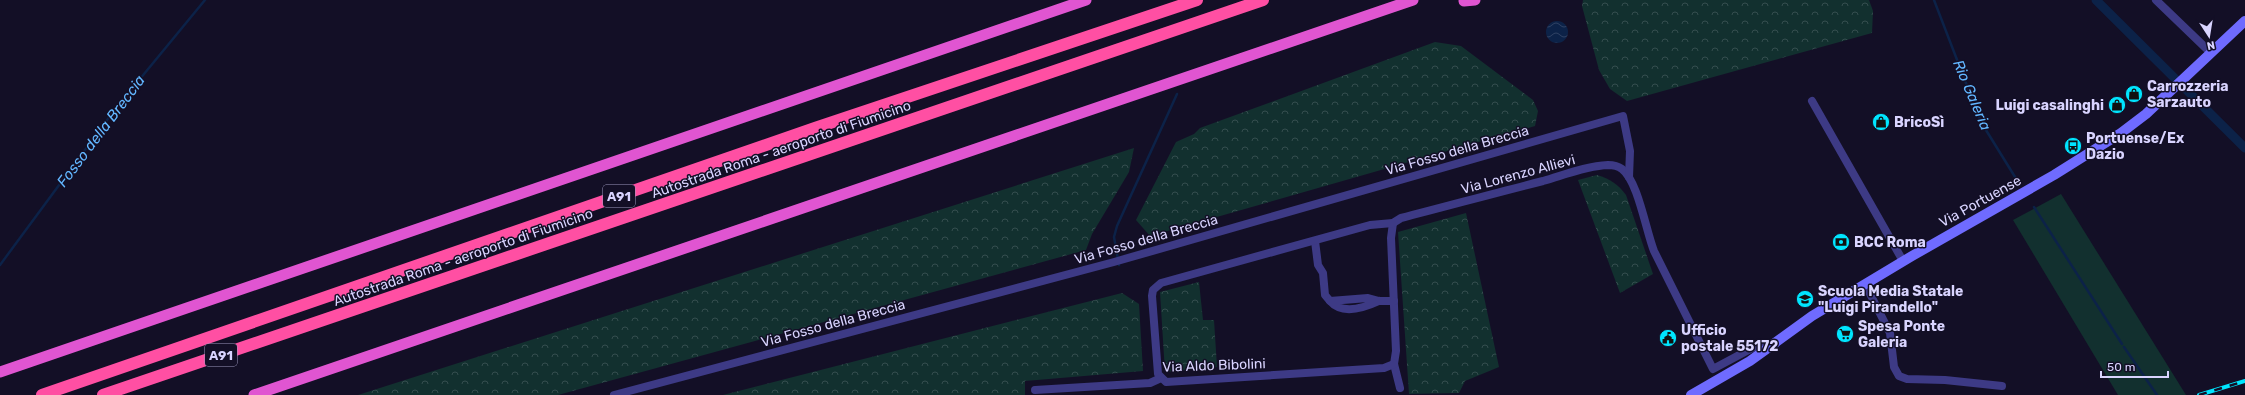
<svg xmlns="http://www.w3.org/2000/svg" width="2245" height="395" font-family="Rubik,sans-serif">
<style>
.grass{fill:#12302f}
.park{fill:url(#park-crowns)}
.water{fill:url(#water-waves)}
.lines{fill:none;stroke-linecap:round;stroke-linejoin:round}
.stream{stroke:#0c2248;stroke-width:2.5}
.canal{stroke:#0c2248;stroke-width:9}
.minor{stroke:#3d3a85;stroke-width:8}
.secondary{stroke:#6f6bff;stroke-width:10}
.trunk{stroke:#e055d1;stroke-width:11}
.motorway{stroke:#ff4fa3;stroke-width:12}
.rail-casing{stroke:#00e5ff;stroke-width:4}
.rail{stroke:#130f26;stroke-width:2.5;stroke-dasharray:8;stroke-linecap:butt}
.labels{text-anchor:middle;stroke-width:3;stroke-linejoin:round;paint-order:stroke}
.shield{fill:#130f26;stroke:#9e99be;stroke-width:1}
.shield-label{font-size:13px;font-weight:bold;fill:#d9d4ff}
.poi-label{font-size:14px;font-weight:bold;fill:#d9d4ff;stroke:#130f26;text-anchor:start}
.street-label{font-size:14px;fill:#d9d4ff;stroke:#130f26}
.water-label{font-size:15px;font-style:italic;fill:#62b6ff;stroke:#130f26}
</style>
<defs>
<pattern id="park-crowns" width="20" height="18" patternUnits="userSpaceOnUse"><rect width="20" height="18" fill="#12302f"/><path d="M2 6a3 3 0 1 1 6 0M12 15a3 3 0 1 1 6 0" fill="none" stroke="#344d4e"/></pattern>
<pattern id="water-waves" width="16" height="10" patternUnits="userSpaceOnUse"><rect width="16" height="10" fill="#0c2248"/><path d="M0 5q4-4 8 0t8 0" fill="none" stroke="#2f4163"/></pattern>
</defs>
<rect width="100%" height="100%" fill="#130f26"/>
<path class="grass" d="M2061,194L2186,395H2118L2013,220Z"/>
<g class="park">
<path d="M1583,0H1869L1873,11L1872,33L1627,101L1610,89L1599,70L1582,6Z"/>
<path d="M1435,42L1461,46L1533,100L1538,111L1535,126L1150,236L1136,220L1176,142L1194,134L1200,128Z"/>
<path d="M1134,148L1129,172L1092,234L1086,250L558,395H358Z"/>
<path d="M1597,175C1610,179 1618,184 1626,195L1653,274L1620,293L1578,180Z"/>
<path d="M1466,213L1499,367L1465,381L1459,393L1409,394L1398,232Z"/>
<path d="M1199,282L1203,320H1214L1217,367L1165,372L1160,292Z"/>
<path d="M1122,293L1139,304L1143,371L1025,381V395H723Z"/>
</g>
<circle class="water" cx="1557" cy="32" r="11"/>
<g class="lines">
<g class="stream">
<path d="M1934,0L1981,122L2020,185"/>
<path d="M2034,207L2122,344"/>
<path d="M0,265L116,108L205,0"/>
<path d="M1119,265L1114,237L1117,226L1177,94"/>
<path d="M2124,347L2157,395"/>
</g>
<path class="canal" d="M2096,0L2245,148"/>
<g class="minor">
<path d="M2156,0L2211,53"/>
<path d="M1812,101L1903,261"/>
<path d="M1393,223L1391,238L1396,351L1394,364L1400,388"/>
<path d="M1315,241L1318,265L1323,273L1325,295L1330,301"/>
<path d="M1865,284L1890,333L1894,367L1899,376L1907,379L1945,380L2002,386"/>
<path d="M1379,301C1364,308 1342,315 1330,301L1368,298L1379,301H1394"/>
<path d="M1394,364L1384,368L1166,382L1158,374L1152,296L1153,290L1161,283L1370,225L1393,223L1401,218C1448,206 1495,193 1543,181C1564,175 1586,166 1608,165C1613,165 1618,166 1622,169C1638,181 1646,231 1654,251L1713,369L1756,346H1762L1766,348"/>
<path d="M1035,390L1150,383L1161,378"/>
<path d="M614,395L1114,262L1623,116L1630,151L1629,177"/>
</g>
<path class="secondary" d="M1691,395L1750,361L1812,316L1912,256L2054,175L2121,133L2146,114L2245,21"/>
<g class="trunk">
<path d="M1464,1L1475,0"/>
<path d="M0,372L1086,0"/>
<path d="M254,395L1413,0"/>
</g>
<g class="motorway">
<path d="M42,395L815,128L1197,0"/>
<path d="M103,395L1263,0"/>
</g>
<defs>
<path id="rail" d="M2199,395L2245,381"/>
</defs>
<use href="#rail" class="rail-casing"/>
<use href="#rail" class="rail"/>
</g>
<defs>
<symbol id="shop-disc" viewBox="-11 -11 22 22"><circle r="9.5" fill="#00e5ff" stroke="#130f26"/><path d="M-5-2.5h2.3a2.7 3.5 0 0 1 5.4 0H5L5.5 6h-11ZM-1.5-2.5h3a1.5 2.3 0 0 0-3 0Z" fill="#111"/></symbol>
<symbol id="bus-disc" viewBox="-11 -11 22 22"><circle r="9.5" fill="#00e5ff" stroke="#130f26"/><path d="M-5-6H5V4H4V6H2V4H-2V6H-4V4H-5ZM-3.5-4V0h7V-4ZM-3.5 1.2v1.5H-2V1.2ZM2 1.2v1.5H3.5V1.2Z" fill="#111"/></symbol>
<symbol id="bank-disc" viewBox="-11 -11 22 22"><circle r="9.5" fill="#00e5ff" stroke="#130f26"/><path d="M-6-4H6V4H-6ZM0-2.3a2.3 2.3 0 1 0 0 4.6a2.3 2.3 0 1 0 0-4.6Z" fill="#111"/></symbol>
<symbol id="school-disc" viewBox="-11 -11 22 22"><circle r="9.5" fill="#00e5ff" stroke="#130f26"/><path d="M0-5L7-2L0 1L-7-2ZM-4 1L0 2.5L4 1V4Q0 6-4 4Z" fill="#111"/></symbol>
<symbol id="supermarket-disc" viewBox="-11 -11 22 22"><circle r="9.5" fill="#00e5ff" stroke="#130f26"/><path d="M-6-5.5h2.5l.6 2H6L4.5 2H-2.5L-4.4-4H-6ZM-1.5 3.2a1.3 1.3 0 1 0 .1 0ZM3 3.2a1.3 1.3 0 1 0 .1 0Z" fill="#111"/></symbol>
<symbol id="civic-disc" viewBox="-11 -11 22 22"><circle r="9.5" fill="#00e5ff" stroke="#130f26"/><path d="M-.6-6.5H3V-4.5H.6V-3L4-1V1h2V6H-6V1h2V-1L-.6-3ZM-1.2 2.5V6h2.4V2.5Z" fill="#111"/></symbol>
</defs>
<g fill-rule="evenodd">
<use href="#shop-disc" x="2124" y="84" width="20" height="20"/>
<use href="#shop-disc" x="2107" y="95" width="20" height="20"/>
<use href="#shop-disc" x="1871" y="112" width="20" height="20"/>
<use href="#bus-disc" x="2063" y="136" width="20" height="20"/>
<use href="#bank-disc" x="1831" y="232" width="20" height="20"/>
<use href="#school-disc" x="1795" y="289" width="20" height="20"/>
<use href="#supermarket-disc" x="1835" y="324" width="20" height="20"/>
<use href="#civic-disc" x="1658" y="328" width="20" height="20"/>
</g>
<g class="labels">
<g class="shield">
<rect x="603" y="185" width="32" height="22" rx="3"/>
<rect x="205" y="344" width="32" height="22" rx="3"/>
</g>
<g class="shield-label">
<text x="619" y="201">A91</text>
<text x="221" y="360">A91</text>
</g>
<g class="poi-label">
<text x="2147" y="91">Carrozzeria<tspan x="2147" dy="16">Sarzauto</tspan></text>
<text x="2104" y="110" text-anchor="end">Luigi casalinghi</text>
<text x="1894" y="127">BricoSì</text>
<text x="2086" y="143">Portuense/Ex<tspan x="2086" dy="16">Dazio</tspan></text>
<text x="1854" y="247">BCC Roma</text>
<text x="1818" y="296">Scuola Media Statale<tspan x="1818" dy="16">"Luigi Pirandello"</tspan></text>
<text x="1858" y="331">Spesa Ponte<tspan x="1858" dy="16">Galeria</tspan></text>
<text x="1681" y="335">Ufficio<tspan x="1681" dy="16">postale 55172</tspan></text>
</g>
<g class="street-label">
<text transform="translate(781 149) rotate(-19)" y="5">Autostrada Roma - aeroporto di Fiumicino</text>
<text transform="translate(1457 150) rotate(-16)" y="5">Via Fosso della Breccia</text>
<text transform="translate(1518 174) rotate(-15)" y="5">Via Lorenzo Allievi</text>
<text transform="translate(1980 201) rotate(-29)" y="5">Via Portuense</text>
<text transform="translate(1146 239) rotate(-16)" y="5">Via Fosso della Breccia</text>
<text transform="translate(463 257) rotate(-19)" y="5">Autostrada Roma - aeroporto di Fiumicino</text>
<text transform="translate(833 323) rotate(-15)" y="5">Via Fosso della Breccia</text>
<text transform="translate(1214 365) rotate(-2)" y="5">Via Aldo Bibolini</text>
</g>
<g class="water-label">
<text transform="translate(1972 95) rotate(67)" y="5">Rio Galeria</text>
<text transform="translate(101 131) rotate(-53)" y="5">Fosso della Breccia</text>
</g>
</g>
<g transform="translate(2209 36) rotate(168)" stroke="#130f26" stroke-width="3" paint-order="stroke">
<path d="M0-3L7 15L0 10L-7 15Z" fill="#d9d4ff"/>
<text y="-6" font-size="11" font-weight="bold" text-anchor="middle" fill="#d9d4ff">N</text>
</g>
<path d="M2101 371v6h67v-6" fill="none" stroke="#d9d4ff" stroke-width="2"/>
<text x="2107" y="371" font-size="12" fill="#d9d4ff" stroke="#130f26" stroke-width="3" paint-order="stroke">50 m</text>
</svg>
